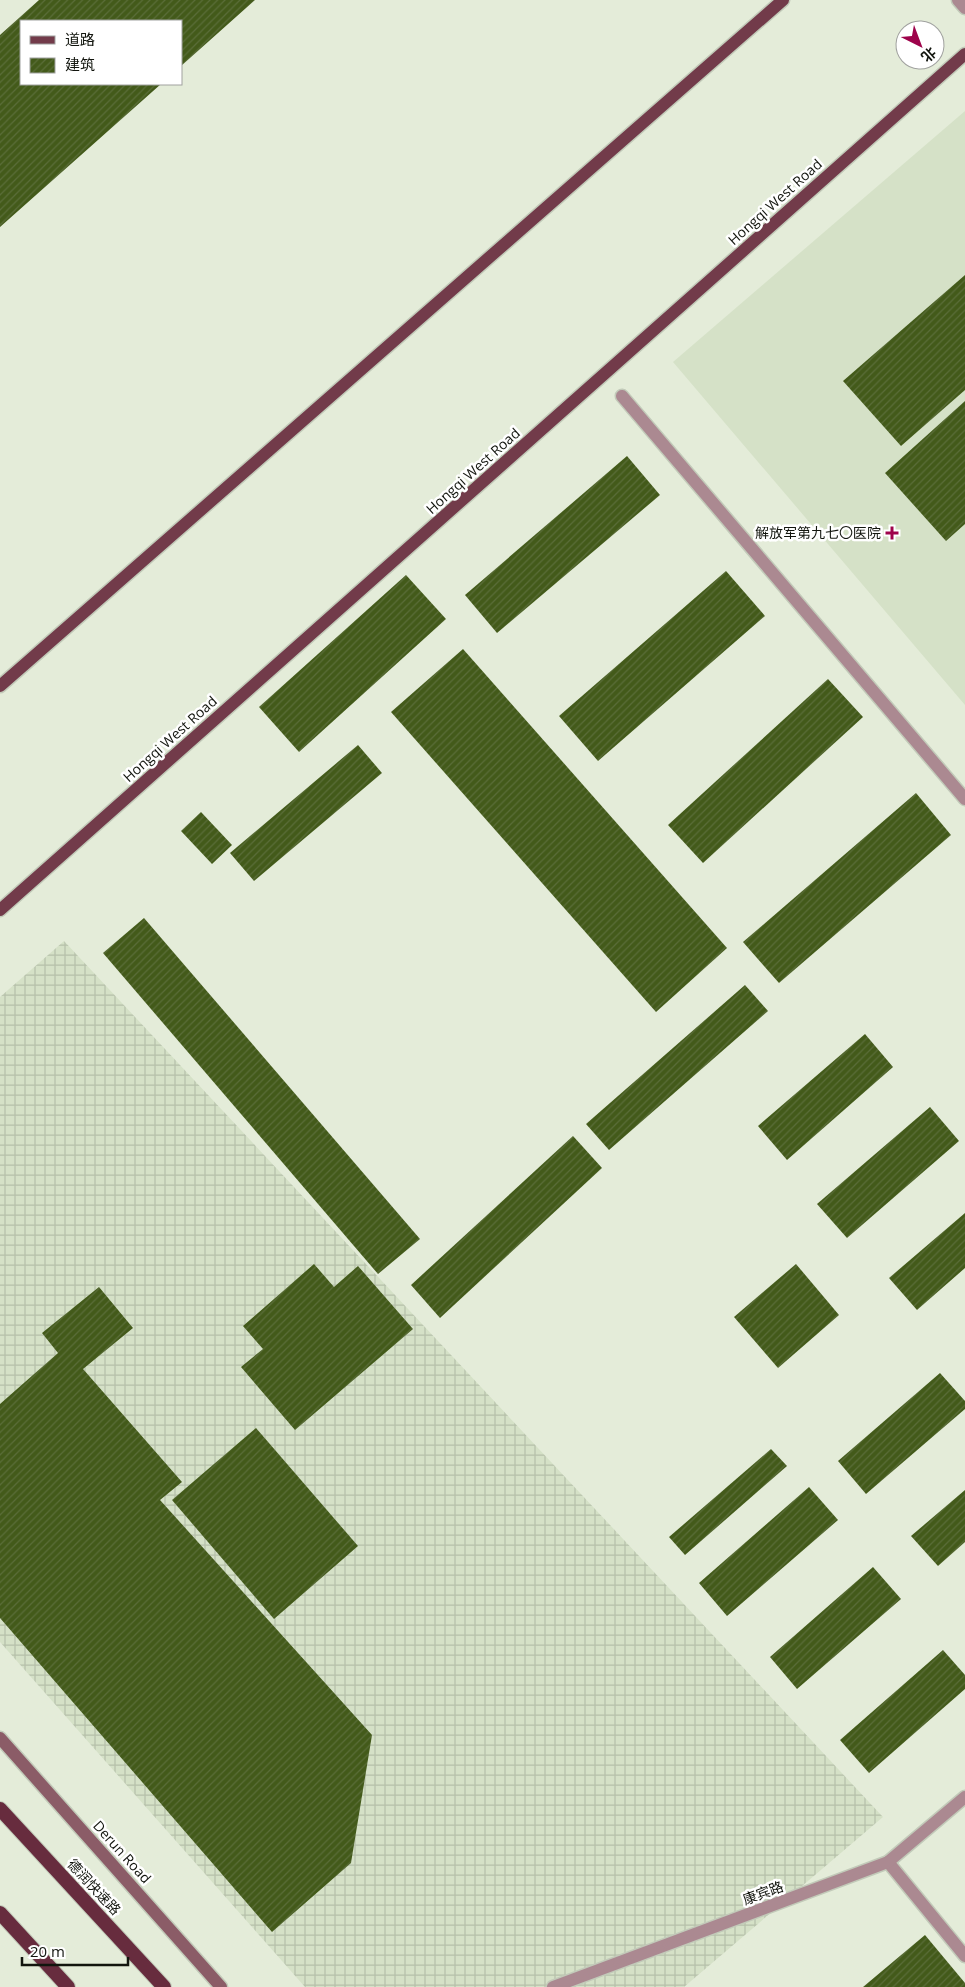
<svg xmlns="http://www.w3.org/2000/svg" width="965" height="1987" font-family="'Open Sans','Noto Sans SC',sans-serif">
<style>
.built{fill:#d5e1c7}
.industrial{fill:url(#industrial-grid)}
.building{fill:url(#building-hatch)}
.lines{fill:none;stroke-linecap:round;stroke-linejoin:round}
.service-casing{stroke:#c2cab9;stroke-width:15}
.minor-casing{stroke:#c2cab9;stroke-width:15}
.tertiary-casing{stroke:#c2cab9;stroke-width:15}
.secondary-casing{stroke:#c2cab9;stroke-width:15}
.primary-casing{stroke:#c2cab9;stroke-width:15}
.trunk-casing{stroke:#c2cab9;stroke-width:16}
.service{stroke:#ab8991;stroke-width:12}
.minor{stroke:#ab8991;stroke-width:12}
.tertiary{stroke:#ab8991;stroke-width:12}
.secondary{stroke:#8b5c67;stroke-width:12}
.primary{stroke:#723b4a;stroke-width:12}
.trunk{stroke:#672c3e;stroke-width:14}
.poi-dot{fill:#9e034b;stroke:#fff;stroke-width:2}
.labels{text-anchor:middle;stroke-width:5;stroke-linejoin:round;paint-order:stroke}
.street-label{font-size:14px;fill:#12150e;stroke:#fff}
.poi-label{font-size:14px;fill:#12150e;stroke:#fff;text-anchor:end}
</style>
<defs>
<pattern id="industrial-grid" width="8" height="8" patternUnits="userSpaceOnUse" patternTransform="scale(1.25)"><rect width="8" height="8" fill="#d5e1c7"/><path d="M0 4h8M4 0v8" fill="none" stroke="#b6c0aa"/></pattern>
<pattern id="building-hatch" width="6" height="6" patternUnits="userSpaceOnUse" patternTransform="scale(1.25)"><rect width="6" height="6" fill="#435a1a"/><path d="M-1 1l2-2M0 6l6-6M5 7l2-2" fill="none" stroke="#5a6d39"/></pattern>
</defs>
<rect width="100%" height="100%" fill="#e4ecd9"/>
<path class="built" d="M965,111V705L673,362Z"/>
<path class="industrial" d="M64,941L883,1817L684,1987H305L0,1642V997Z"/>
<g class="building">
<path d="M39,0H255L181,66V21H21V84H161L0,227V35Z"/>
<path d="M965,275V390L901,446L843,381Z"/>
<path d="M965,401V524L946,541L885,473Z"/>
<path d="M627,456L660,495L497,633L465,595Z"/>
<path d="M726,571L765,616L598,761L559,716Z"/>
<path d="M406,575L446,619L299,752L259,707Z"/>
<path d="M463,649L727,948L656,1012L391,712Z"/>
<path d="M828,679L863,717L703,863L668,825Z"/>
<path d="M358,745L382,773L254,881L230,853Z"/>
<path d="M916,793L951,835L779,983L743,942Z"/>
<path d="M201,812L232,845L212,864L181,831Z"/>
<path d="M144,918L420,1239L378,1274L103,953Z"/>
<path d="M745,985L768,1011L609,1150L586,1124Z"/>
<path d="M865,1034L893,1067L787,1160L758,1126Z"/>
<path d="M930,1107L959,1141L847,1238L817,1204Z"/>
<path d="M573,1136L602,1168L440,1318L411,1285Z"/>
<path d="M965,1213V1268L917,1310L889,1278Z"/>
<path d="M314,1264L334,1287L358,1266L413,1329L295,1430L241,1367L263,1349L243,1326Z"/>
<path d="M796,1264L839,1315L778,1368L734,1317Z"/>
<path d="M99,1287L133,1328L83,1369L182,1482L160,1500L372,1735L351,1863L272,1932L0,1618V1404L58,1353L42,1333Z"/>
<path d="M940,1373L965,1401V1409L866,1494L838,1461Z"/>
<path d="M256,1428L358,1546L274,1619L172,1500Z"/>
<path d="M771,1449L787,1466L685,1555L669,1537Z"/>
<path d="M809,1487L838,1520L727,1616L699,1583Z"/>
<path d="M965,1490V1542L938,1566L911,1536Z"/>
<path d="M873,1567L901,1599L797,1689L770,1657Z"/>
<path d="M943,1650L965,1675V1689L869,1773L840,1740Z"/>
<path d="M925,1935L965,1983V1987H863Z"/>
</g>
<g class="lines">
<defs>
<path id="service" d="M888,1862L965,1956"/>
<g id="minor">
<path d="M622,396L965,799"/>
<path d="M553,1987L888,1862L965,1797"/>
</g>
<path id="tertiary" d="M958,0L965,8"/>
<path id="secondary" d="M0,1738L221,1987"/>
<g id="primary">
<path d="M0,686L783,0"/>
<path d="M0,910L965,54"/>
</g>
<g id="trunk">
<path d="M0,1809L164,1987"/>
<path d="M0,1913L68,1987"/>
</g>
</defs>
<use href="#service" class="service-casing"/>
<use href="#minor" class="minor-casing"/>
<use href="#tertiary" class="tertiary-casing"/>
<use href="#secondary" class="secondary-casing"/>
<use href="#primary" class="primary-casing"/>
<use href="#trunk" class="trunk-casing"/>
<use href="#service" class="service"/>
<use href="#minor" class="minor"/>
<use href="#tertiary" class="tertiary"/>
<use href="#secondary" class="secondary"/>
<use href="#primary" class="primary"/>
<use href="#trunk" class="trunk"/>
</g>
<path class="poi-dot" d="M889.5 525.5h5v5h5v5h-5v5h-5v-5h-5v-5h5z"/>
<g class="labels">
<g class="street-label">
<text transform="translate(775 202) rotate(-42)" y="5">Hongqi West Road</text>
<text transform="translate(473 471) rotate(-42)" y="5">Hongqi West Road</text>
<text transform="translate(170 739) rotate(-42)" y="5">Hongqi West Road</text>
<text transform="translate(122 1852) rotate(48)" y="5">Derun Road</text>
<text transform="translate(94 1887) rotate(47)" y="5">德润快速路</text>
<text transform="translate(763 1893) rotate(-20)" y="5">康宾路</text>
</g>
<g class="poi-label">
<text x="881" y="538">解放军第九七〇医院</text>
</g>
</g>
<rect x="20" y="20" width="162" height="65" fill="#ffffff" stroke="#a0a19f"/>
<rect x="30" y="36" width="25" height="8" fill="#723b4a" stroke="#a0a19f"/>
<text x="65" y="45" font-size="15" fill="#12150e">道路</text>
<rect x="30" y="58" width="25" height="15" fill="url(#building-hatch)" stroke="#a0a19f"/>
<text x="65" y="70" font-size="15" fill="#12150e">建筑</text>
<g transform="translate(920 45) rotate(138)"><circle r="24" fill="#ffffff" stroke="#a0a19f"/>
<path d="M0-4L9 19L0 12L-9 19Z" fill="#9e034b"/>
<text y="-8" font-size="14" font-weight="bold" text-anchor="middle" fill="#12150e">北</text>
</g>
<path d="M22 1957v8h106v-8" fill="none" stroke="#12150e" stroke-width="2.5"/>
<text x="30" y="1957" font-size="15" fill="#12150e" stroke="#ffffff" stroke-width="4" paint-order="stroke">20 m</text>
</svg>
